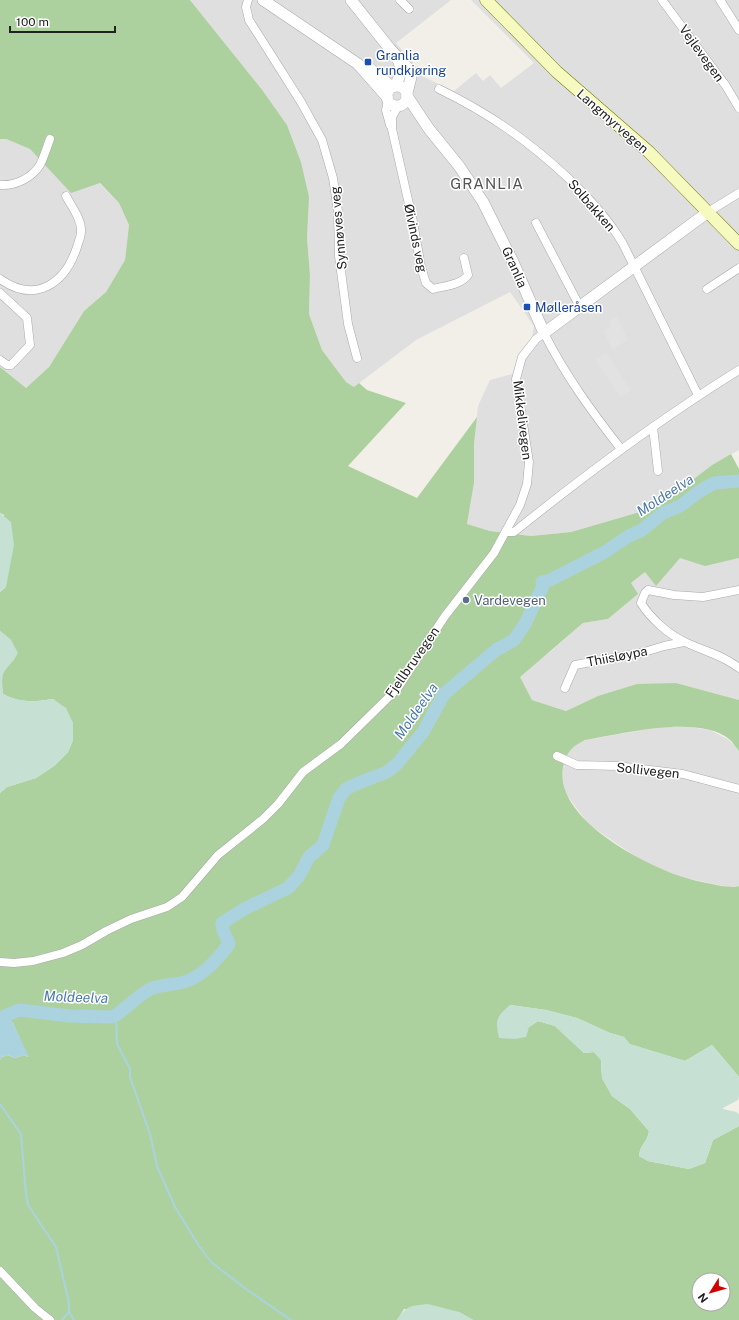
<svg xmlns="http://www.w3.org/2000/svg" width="739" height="1320" font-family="'Public Sans',sans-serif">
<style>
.residential{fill:#e0dfdf}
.forest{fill:#add19e;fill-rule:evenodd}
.wetland{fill:#c6e0d4}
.parking{fill:#e2e2e2}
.water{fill:#aad3df}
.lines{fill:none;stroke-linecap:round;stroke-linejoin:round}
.stream{stroke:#aad3df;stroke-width:2}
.river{stroke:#aad3df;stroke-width:13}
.minor-casing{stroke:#a9a9a9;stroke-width:9}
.tertiary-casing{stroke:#a9a9a9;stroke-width:12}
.secondary-casing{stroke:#707d05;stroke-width:13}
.minor{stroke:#fff;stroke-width:8}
.tertiary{stroke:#fff;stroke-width:11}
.secondary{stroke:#f7fabf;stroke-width:12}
.transit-dot{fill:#1a4fb4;stroke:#fff;stroke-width:1.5}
.service-dot{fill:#5c6f8a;stroke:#fff;stroke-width:1.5}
.labels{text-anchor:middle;stroke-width:3;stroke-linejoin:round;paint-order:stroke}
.street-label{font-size:13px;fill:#222;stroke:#fff}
.transit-label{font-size:13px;fill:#164399;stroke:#fff;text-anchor:start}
.service-label{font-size:13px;fill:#4e5e75;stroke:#fff;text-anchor:start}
.water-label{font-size:14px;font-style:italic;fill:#4a7aab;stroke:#fff}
.quarter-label{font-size:15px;letter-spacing:1px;fill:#555;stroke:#fff}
</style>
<rect width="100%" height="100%" fill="#f2efe9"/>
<g class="residential">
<path d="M190,0H451L396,43L426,78L454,91L476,73L483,81L490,75L501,88L534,63L471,0H739V450L712,465L682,488L650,509L571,532L531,536L490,531L467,524L474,483V444L478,406L490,380L516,373L532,337L534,326L510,292L416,340L354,387L346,382L322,350L309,314L310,275L301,162L287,125L263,91Z"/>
<path d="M0,139H6L30,149L71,192L99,183L119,203L129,225L125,260L106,292L84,311L49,367L26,388L0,367Z"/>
<path d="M680,558L705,565L739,558V700L676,683L598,696L566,711L532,700L519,676L551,651L583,623L608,619L637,595L631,583L645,572Z"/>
<path d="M670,727H689L710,730L729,740L739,751V886L728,887L686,878L665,871L638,858L588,824L565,792L562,776L564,762L568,752L578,743L585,740L649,729Z"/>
</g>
<path class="forest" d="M0,0H190L263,91L287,125L301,162L309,197L307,237L310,275L309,314L322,350L346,382L354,387L359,383L367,390L406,403L348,466L417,498L477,417L474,444V483L467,524L490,531L531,536L571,532L650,509L682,488L712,465L731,454L739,469V558L705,566L680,558L656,586L645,572L631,583L638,594L608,619L583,623L520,677L532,700L566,711L598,696L637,684L676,683L739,700V751C735,747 733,742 729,739C698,714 622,734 585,740C572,746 566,753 563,767C554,817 638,861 677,875C688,879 700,882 712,884C721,886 730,888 739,886V1077L712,1045L685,1061L629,1044L624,1037L610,1033L577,1018L546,1010L510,1005L529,1027L538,1021L555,1026L584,1053L594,1052L601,1060L602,1078L612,1096L630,1109L649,1131C648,1142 640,1144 639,1156L648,1161L689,1169L705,1163L713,1140L739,1126V1320H473L459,1312L404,1309L397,1320H0V1060L2,1057L7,1055L15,1058L24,1055L28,1057L13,1023L0,1012V793L7,787L36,778L54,766L68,752L73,740V723L53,699C35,702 19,703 3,694C0,673 1,674 15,658L11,640L0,631V592L6,587L4,515L0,513V367L26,388L49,367L84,311L106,292L125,260L129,225L119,203L100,183L71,193L30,149L6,139H0ZM699,1280H723V1304H699Z"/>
<g class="wetland">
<path d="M0,513L11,522L14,545L6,587L0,592Z"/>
<path d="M0,631L11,640L18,653C6,674 0,665 3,694C19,703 35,702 53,699L66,708L73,723V740L68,752L54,766L36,778L7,787L0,793Z"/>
<path d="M510,1005L546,1010L577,1018L610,1033L624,1037L630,1044L685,1061L712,1045L739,1077V1096L738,1100L723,1108V1109L736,1112L739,1114V1126L713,1140L705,1163L689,1169L648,1161L639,1156C640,1144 648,1142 649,1131L630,1109L612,1096L602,1078L601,1060L594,1052L584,1053L555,1026L538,1021L529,1027L526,1037L515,1039L499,1038C495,1020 496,1017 510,1005Z"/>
<path d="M428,1304L459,1312L473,1320H397C407,1305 410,1306 428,1304Z"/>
</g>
<g class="parking">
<path d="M617,317L628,340L612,349L604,331L609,328L611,319Z"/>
<path d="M606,353L631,390L621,397L595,360Z"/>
</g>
<path class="water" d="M0,1012L13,1023L29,1057L24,1055L15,1058L7,1055L2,1057L0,1060Z"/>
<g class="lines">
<g class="stream">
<path d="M116,1015L117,1044L130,1069V1077L150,1134L157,1166L175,1207L199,1246L211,1262L246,1289L291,1320"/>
<path d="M0,1104L21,1134L26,1194L28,1205L56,1247L69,1303V1312L62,1320"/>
<path d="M69,1312L74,1320"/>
</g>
<path class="river" d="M5,1016L19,1010L70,1016L111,1017L116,1015C127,1007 138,996 150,989C160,985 170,985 180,983C201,979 217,960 229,944C227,937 221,930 222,923L244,909L288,888L299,876L309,857L323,845L339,798L346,789L356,784L387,772L397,764L423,732L444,694L496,650L514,640L525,624L543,586L542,582L550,580L605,552L627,537L642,530L663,513L680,506L700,491L714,483L739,481"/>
<defs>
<g id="minor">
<path d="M248,0L246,7L249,20L301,102L322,140L333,178L338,211L339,256L348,324L357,358"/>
<path d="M400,0L409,9"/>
<path d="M662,0L726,86L739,108"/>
<path d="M720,0L739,30"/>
<path d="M439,89C488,113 526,139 566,176C588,197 608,218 623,244L698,395"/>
<path d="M388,100L386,110L390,125"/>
<path d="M398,106L392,117V129L413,222L421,267L426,283L433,289C444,286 461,285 468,275L464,258"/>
<path d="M0,185C15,186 32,178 40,165C44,157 47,147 50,139"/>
<path d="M708,212L739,193"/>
<path d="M536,223L580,307"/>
<path d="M0,279C35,304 65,284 77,247C78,243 81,237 81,232C82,220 72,207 66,196"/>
<path d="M707,289L739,268"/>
<path d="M0,360L7,365H11L30,345L27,318L0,293"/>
<path d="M653,427L658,471"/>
<path d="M506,532H514C586,474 660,419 739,370"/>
<path d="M739,590L703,597L674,595L648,590L645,593L641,603C651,619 668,634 685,642C703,651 723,655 739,668"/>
<path d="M565,688L575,665L641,653L664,646L684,642"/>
<path d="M557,756L577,765L617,766L683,774L739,789"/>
<path d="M0,962L14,963L33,961L63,953L82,945L106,931L131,919L167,907L182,897L218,855L263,819L278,804L303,772L341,744L397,689L445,616L494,553L520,505L527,484L529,462L516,379L522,357L536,339L544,333C565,375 592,412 621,449"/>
<path d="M0,1271L35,1308L50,1320"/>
</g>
<g id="tertiary">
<path d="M263,0L358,64L387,97"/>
<path d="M351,0L390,49L409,69L411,77L407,93"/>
<path d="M368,67L392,87"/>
<path d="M395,86C401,75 403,69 397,58"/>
<circle cx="397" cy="96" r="10"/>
<path d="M407,96L429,129L459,166L483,202L513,262L544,333L708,212"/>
</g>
<path id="secondary" d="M486,0L557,72L649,152L739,244"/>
</defs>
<use href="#minor" class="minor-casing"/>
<use href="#tertiary" class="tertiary-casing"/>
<use href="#secondary" class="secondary-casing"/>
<use href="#minor" class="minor"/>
<use href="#tertiary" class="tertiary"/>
<use href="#secondary" class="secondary"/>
</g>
<g class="transit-dot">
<rect x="364" y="58" width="8" height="8" rx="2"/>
<rect x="523" y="303" width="8" height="8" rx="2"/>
</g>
<circle class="service-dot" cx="466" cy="600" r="4"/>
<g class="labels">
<g class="street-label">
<text transform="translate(702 53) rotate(54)" y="5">Vejlevegen</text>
<text transform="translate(613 121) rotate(41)" y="5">Langmyrvegen</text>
<text transform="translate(592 205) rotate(49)" y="5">Solbakken</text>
<text transform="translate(338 228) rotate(-95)" y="5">Synnøves veg</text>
<text transform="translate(416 238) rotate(78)" y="5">Øivinds veg</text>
<text transform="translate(515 267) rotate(66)" y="5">Granlia</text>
<text transform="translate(523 420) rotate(83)" y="5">Mikkelivegen</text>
<text transform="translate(617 656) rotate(-11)" y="5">Thiisløypa</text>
<text transform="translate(412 662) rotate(-55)" y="5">Fjellbruvegen</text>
<text transform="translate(648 770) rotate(6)" y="5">Sollivegen</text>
</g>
<g class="transit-label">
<text x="376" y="60">Granlia<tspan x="376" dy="15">rundkjøring</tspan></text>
<text x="535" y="312">Mølleråsen</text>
</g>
<g class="service-label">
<text x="474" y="605">Vardevegen</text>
</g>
<g class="water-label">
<text transform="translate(665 495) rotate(-33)" y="5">Moldeelva</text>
<text transform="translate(416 711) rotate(-55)" y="5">Moldeelva</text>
<text transform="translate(76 997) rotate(2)" y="5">Moldeelva</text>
</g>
<g class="quarter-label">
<text x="487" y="189">GRANLIA</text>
</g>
</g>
<g transform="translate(711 1292) rotate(233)"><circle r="19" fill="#ffffff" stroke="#a7a7a7"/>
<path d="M0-3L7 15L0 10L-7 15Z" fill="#d40000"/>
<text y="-6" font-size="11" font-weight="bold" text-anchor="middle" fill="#222222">N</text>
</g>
<path d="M10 26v6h105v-6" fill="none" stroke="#222222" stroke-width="2"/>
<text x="16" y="26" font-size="12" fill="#222222" stroke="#ffffff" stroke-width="3" paint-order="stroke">100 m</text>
</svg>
